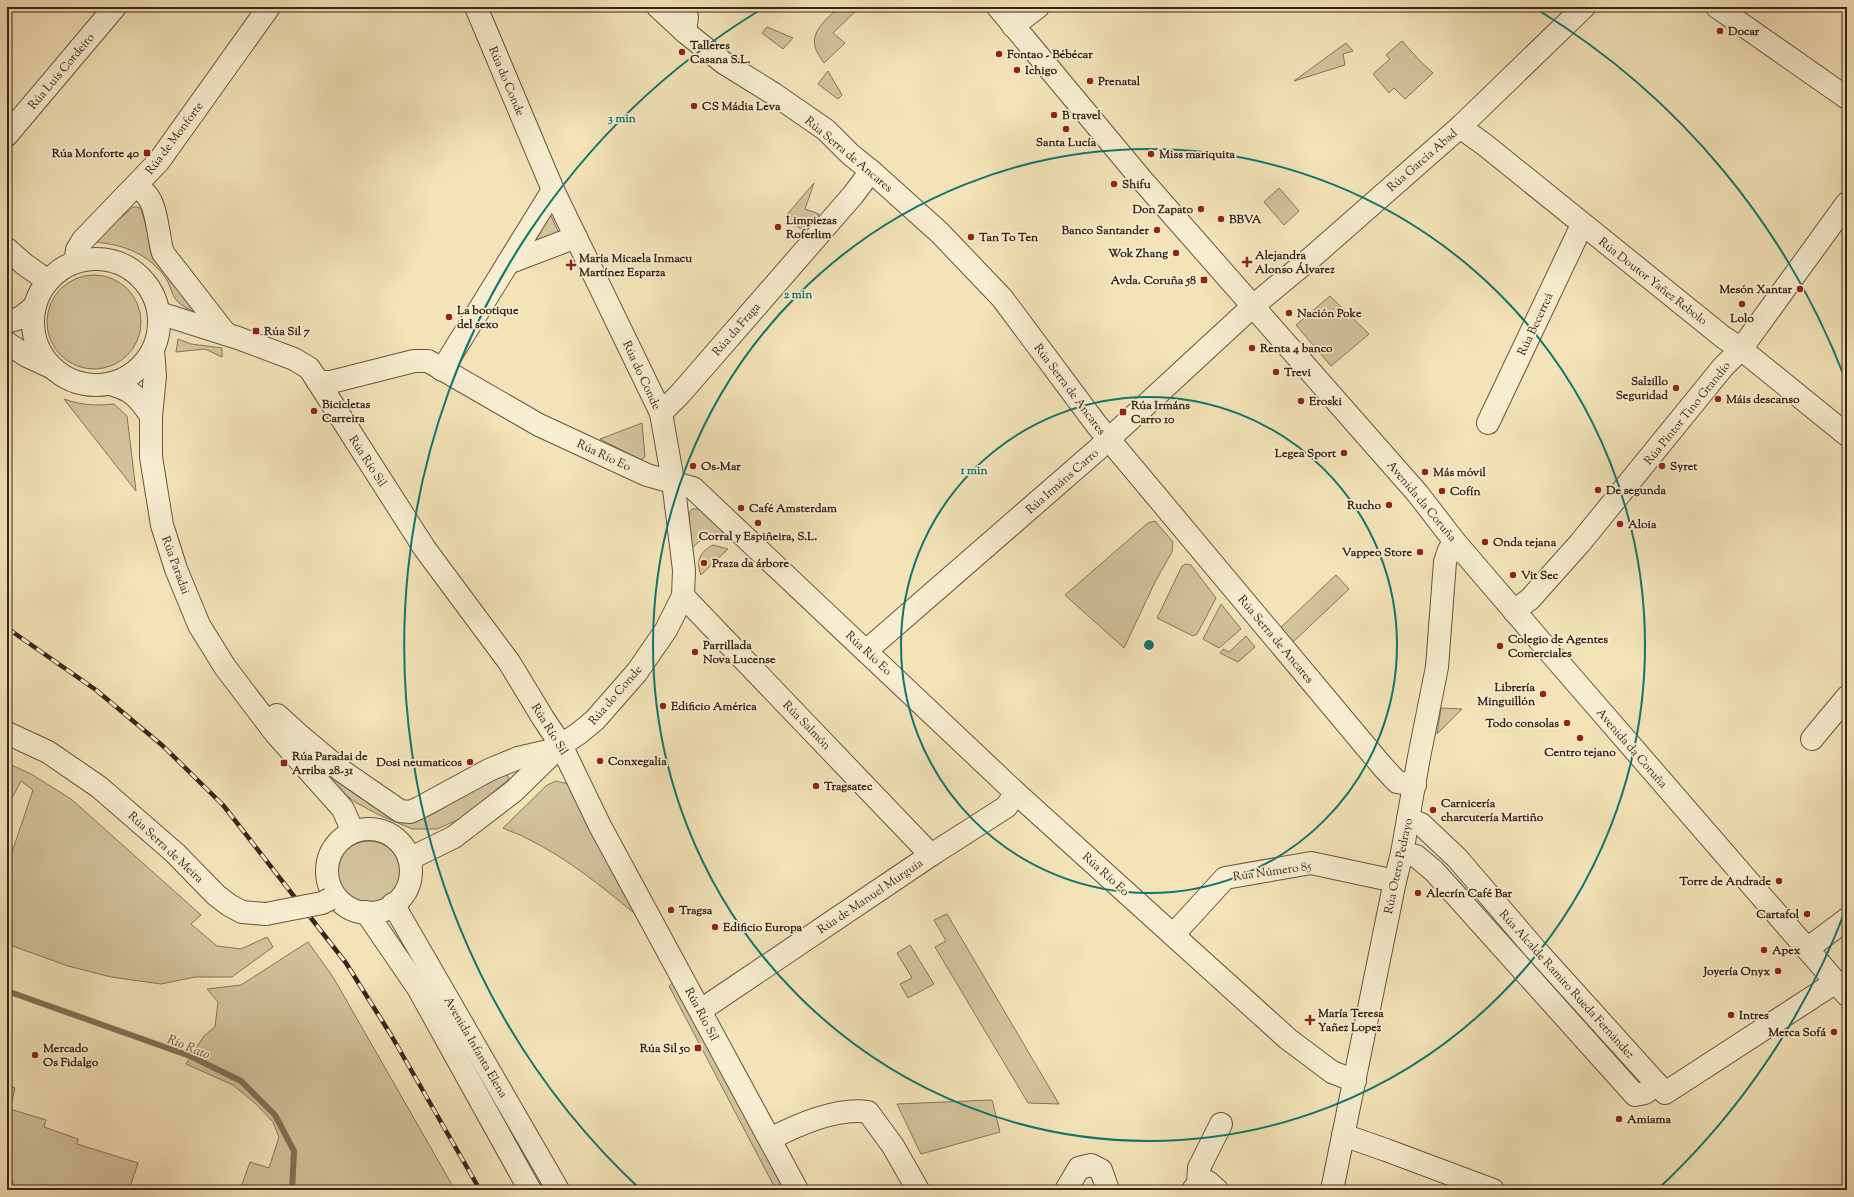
<svg xmlns="http://www.w3.org/2000/svg" width="1854" height="1197" font-family="'Sorts Mill Goudy',serif">
<style>
.green{fill:#d3c39c;stroke:#86745b}
.lines{fill:none;stroke-linecap:round;stroke-linejoin:round}
.stream{stroke:#837058;stroke-width:6}
.minor-casing{stroke:#685441;stroke-width:24}
.minor{stroke:#f7edd0;stroke-width:22}
.rail-casing{stroke:#39241a;stroke-width:4.5}
.rail{stroke:#f7edd0;stroke-width:3;stroke-dasharray:9;stroke-linecap:butt}
.minor-bridge-casing{stroke:#685441;stroke-width:24;stroke-linecap:butt}
.minor-bridge{stroke:#f7edd0;stroke-width:22}
.ring{fill:none;stroke:#0f766e;stroke-width:2}
.poi-dot{fill:#8f2418;stroke:#f7edd0;stroke-width:1.5}
.labels{text-anchor:middle;stroke-width:3.5;stroke-linejoin:round;paint-order:stroke}
.poi-label{font-size:12px;font-weight:bold;fill:#39241a;stroke:#f7edd0;text-anchor:start}
.street-label{font-size:12px;fill:#39241a;stroke:#f7edd0}
.water-label{font-size:13px;font-style:italic;fill:#64503e;stroke:#f7edd0}
.centre{fill:#0f766e;stroke:#f7edd0;stroke-width:2}
.ring-label{font-size:12px;text-anchor:middle;font-weight:bold;fill:#0f766e;stroke:#f7edd0;stroke-width:3.5;stroke-linejoin:round;paint-order:stroke}
</style>
<rect width="100%" height="100%" fill="#f3e3b7"/>
<filter id="stains"><feTurbulence type="fractalNoise" baseFrequency=".005" numOctaves="4"/><feColorMatrix values="0 0 0 0 .2 0 0 0 0 .09 0 0 0 0 .02 0 0 0 .5 -.17"/></filter>
<radialGradient id="worn" r=".72"><stop offset=".6" stop-color="#630" stop-opacity="0"/><stop offset="1" stop-color="#630" stop-opacity=".3"/></radialGradient>
<g class="green">
<path d="M839,7H860L833,33L845,43L824,63C821,58 816,52 815,46C811,30 829,17 839,7Z"/>
<path d="M767,27L793,38L783,49L762,33Z"/>
<path d="M1402,41L1420,61L1433,73L1405,99L1394,88L1389,93L1373,74L1390,59L1386,55Z"/>
<path d="M1346,43L1353,51L1343,54L1345,65L1294,81Z"/>
<path d="M828,71L842,95L838,99L818,84Z"/>
<path d="M814,183L805,209L819,214L805,232L785,217Z"/>
<path d="M1279,188L1299,211L1284,225L1264,202Z"/>
<path d="M133,207H138L141,209L148,233L205,316C197,312 185,309 178,302C172,296 171,288 167,280C150,254 123,244 93,242Z"/>
<path d="M550,214L560,235L532,248Z"/>
<circle cx="94" cy="322" r="47"/>
<path d="M1330,296L1369,334L1331,366L1296,325Z"/>
<path d="M178,339L191,344L222,348V357L205,349L176,352Z"/>
<path d="M64,399C81,405 95,406 114,404L127,416L136,491Z"/>
<path d="M642,423L645,457L641,460L600,439Z"/>
<path d="M692,509H699L730,536C710,533 706,535 691,549L689,513Z"/>
<path d="M1155,521L1173,542L1172,552L1155,582L1124,648L1065,595L1148,523Z"/>
<path d="M713,545L728,549L701,575C695,561 701,551 713,545Z"/>
<path d="M1186,564L1191,565L1216,598L1197,634L1193,636L1157,618L1182,566Z"/>
<path d="M1336,575L1349,589L1291,644L1279,629Z"/>
<path d="M1221,604L1241,629L1219,648L1203,639Z"/>
<path d="M1246,636L1255,647L1238,662L1220,653L1223,649L1229,652Z"/>
<path d="M1441,708L1462,709L1437,734Z"/>
<path d="M7,763L31,774L71,799L201,915L191,924L217,946L241,949L267,937L273,947L232,977H195L161,984L111,977L68,966L7,944V867L33,790L21,781L7,808Z"/>
<path d="M318,763L411,822L422,819L433,814L506,772L509,779L462,818L437,829H412L377,814L355,802L337,788Z"/>
<path d="M556,781L568,784L634,913C601,886 567,858 528,839C520,834 511,832 503,828L547,785Z"/>
<circle cx="369" cy="873" r="32"/>
<path d="M947,914L1059,1104L1028,1103L935,947L946,941L934,920Z"/>
<path d="M308,942L333,977L455,1190H240L250,1162L269,1168L279,1137L273,1122L256,1104L233,1085L186,1064L204,1036L215,1027L218,1002L207,989L241,985Z"/>
<path d="M910,945L934,984L908,998L900,984L912,978L897,953Z"/>
<path d="M675,981L786,1190H776L669,986Z"/>
<path d="M7,1085L15,1088L10,1109L46,1120L44,1127L78,1139L77,1144L138,1163L129,1190H16L7,1169Z"/>
<path d="M992,1100L1000,1132L921,1154L897,1104Z"/>
</g>
<g class="lines">
<path class="stream" d="M7,991L190,1056L241,1081L275,1115L294,1151L292,1190"/>
<defs>
<g id="minor">
<path d="M658,7L685,32L724,63L774,94L826,130L850,154L871,171L940,233L1002,298L1096,424L1383,767L1397,782L1415,785"/>
<path d="M683,7L687,17L685,32"/>
<path d="M998,7L1142,180L1418,494L1455,542L1541,642L1847,995"/>
<path d="M1717,7L1847,98"/>
<path d="M1013,26L1038,7"/>
<path d="M1460,127L1485,145L1723,337L1741,349L1847,435"/>
<path d="M7,135L115,7"/>
<path d="M136,187C159,196 156,231 163,253L226,334"/>
<path d="M7,249L24,264L48,281"/>
<circle cx="96" cy="322" r="63"/>
<path d="M75,262L77,250L83,240L159,161L269,7"/>
<path d="M508,263L576,237"/>
<path d="M159,313L238,338L294,359L309,368L315,377L425,549L509,662L543,718L561,745L600,826L797,1190"/>
<path d="M7,322L20,318L35,306"/>
<path d="M7,343L27,356L51,367"/>
<path d="M153,350L155,376L151,416V457L162,525L176,569L199,625L225,667L276,734L343,809L353,832"/>
<path d="M442,370L553,190"/>
<path d="M318,382H331L414,361H428L539,425L647,475L693,488L1016,793L1288,1039L1332,1072L1355,1081"/>
<path d="M110,384C132,390 138,397 151,416"/>
<path d="M661,413L680,394L853,195L871,171"/>
<path d="M1488,423L1582,225"/>
<path d="M683,596L931,855"/>
<path d="M1514,611L1530,599L1580,543L1723,367L1741,349L1847,203"/>
<path d="M866,651L1097,450L1253,306L1311,258L1460,127L1584,7"/>
<path d="M277,715L299,735L342,771L400,811L410,812L419,808L489,770L518,758L557,749"/>
<path d="M7,733L48,752L99,787L175,853L216,895L229,905L242,912L266,914"/>
<path d="M1812,739L1847,697"/>
<path d="M1408,819L1421,824L1457,858L1535,949L1665,1093L1836,982"/>
<circle cx="369" cy="871" r="42"/>
<path d="M1402,853L1416,856L1434,871L1635,1095L1645,1093L1657,1084"/>
<path d="M409,859L454,837L514,791L561,745L578,734L595,720L637,672L666,630L683,596L684,570L673,481L661,413L553,190L476,7"/>
<path d="M393,904L558,1190"/>
<path d="M366,912L418,988L530,1190"/>
<path d="M1173,935L1225,878L1311,863L1395,881"/>
<path d="M1807,949L1847,919"/>
<path d="M701,1010L931,855L1006,807L1016,793"/>
<path d="M1343,1135L1386,1150L1493,1190"/>
<path d="M770,1139C797,1125 838,1107 868,1112L893,1146L918,1190"/>
<path d="M1198,1184L1199,1168L1221,1124"/>
<path d="M1066,1190L1079,1168L1091,1165L1101,1170L1108,1190"/>
<path d="M1193,1190L1198,1184L1208,1182L1217,1190"/>
<path d="M1332,1190L1395,881L1402,853L1419,757L1437,667L1445,562L1449,550L1455,542"/>
</g>
</defs>
<use href="#minor" class="minor-casing"/>
<use href="#minor" class="minor"/>
<defs>
<path id="rail" d="M7,628L96,690L163,746L223,805L346,963L391,1035L480,1190"/>
</defs>
<use href="#rail" class="rail-casing"/>
<use href="#rail" class="rail"/>
<defs>
<path id="minor-bridge" d="M266,914L322,903L330,899"/>
</defs>
<use href="#minor-bridge" class="minor-bridge-casing"/>
<use href="#minor-bridge" class="minor-bridge"/>
</g>
<g class="ring">
<circle cx="1149" cy="645" r="248"/>
<circle cx="1149" cy="645" r="496"/>
<path d="M1847 906A745 745 0 0 1 1657 1190M641 1190A745 745 0 0 1 760 10M1538 10A745 745 0 0 1 1847 384"/>
</g>
<g class="poi-dot">
<circle cx="1720" cy="31" r="4"/>
<circle cx="682" cy="52" r="4"/>
<circle cx="999" cy="54" r="4"/>
<circle cx="1017" cy="70" r="4"/>
<circle cx="1090" cy="81" r="4"/>
<circle cx="694" cy="106" r="4"/>
<circle cx="1054" cy="115" r="4"/>
<circle cx="1066" cy="129" r="4"/>
<rect x="143" y="149" width="8" height="8" rx="2"/>
<circle cx="1151" cy="154" r="4"/>
<circle cx="1114" cy="184" r="4"/>
<circle cx="1201" cy="209" r="4"/>
<circle cx="1221" cy="219" r="4"/>
<circle cx="778" cy="227" r="4"/>
<circle cx="1157" cy="230" r="4"/>
<circle cx="971" cy="237" r="4"/>
<circle cx="1176" cy="253" r="4"/>
<path d="M1245 256h4v4h4v4h-4v4h-4v-4h-4v-4h4z"/>
<path d="M569 259h4v4h4v4h-4v4h-4v-4h-4v-4h4z"/>
<rect x="1200" y="276" width="8" height="8" rx="2"/>
<circle cx="1800" cy="289" r="4"/>
<circle cx="1742" cy="304" r="4"/>
<circle cx="1289" cy="313" r="4"/>
<circle cx="449" cy="317" r="4"/>
<rect x="252" y="327" width="8" height="8" rx="2"/>
<circle cx="1252" cy="348" r="4"/>
<circle cx="1276" cy="372" r="4"/>
<circle cx="1676" cy="388" r="4"/>
<circle cx="1718" cy="399" r="4"/>
<circle cx="1301" cy="401" r="4"/>
<circle cx="314" cy="411" r="4"/>
<rect x="1119" y="408" width="8" height="8" rx="2"/>
<circle cx="1344" cy="453" r="4"/>
<circle cx="693" cy="466" r="4"/>
<circle cx="1662" cy="466" r="4"/>
<circle cx="1425" cy="472" r="4"/>
<circle cx="1598" cy="490" r="4"/>
<circle cx="1442" cy="491" r="4"/>
<circle cx="1389" cy="505" r="4"/>
<circle cx="741" cy="508" r="4"/>
<circle cx="758" cy="523" r="4"/>
<circle cx="1620" cy="524" r="4"/>
<circle cx="1485" cy="542" r="4"/>
<circle cx="1420" cy="552" r="4"/>
<circle cx="704" cy="563" r="4"/>
<circle cx="1513" cy="575" r="4"/>
<circle cx="1500" cy="646" r="4"/>
<circle cx="695" cy="652" r="4"/>
<circle cx="1543" cy="694" r="4"/>
<circle cx="663" cy="706" r="4"/>
<circle cx="1567" cy="723" r="4"/>
<circle cx="1580" cy="738" r="4"/>
<circle cx="600" cy="761" r="4"/>
<circle cx="470" cy="762" r="4"/>
<rect x="280" y="759" width="8" height="8" rx="2"/>
<circle cx="816" cy="786" r="4"/>
<circle cx="1433" cy="810" r="4"/>
<circle cx="1779" cy="881" r="4"/>
<circle cx="1418" cy="893" r="4"/>
<circle cx="671" cy="910" r="4"/>
<circle cx="1807" cy="914" r="4"/>
<circle cx="715" cy="927" r="4"/>
<circle cx="1764" cy="950" r="4"/>
<circle cx="1778" cy="971" r="4"/>
<circle cx="1731" cy="1015" r="4"/>
<path d="M1308 1014h4v4h4v4h-4v4h-4v-4h-4v-4h4z"/>
<circle cx="1834" cy="1032" r="4"/>
<rect x="694" y="1044" width="8" height="8" rx="2"/>
<circle cx="35" cy="1055" r="4"/>
<circle cx="1619" cy="1119" r="4"/>
</g>
<g class="labels">
<g class="poi-label">
<text x="1728" y="35">Docar</text>
<text x="690" y="49">Talleres<tspan x="690" dy="14">Casana S.L.</tspan></text>
<text x="1007" y="58">Fontao - Bébécar</text>
<text x="1025" y="74">Ichigo</text>
<text x="1098" y="85">Prenatal</text>
<text x="702" y="110">CS Mádia Leva</text>
<text x="1062" y="119">B travel</text>
<text x="1066" y="146" text-anchor="middle">Santa Lucía</text>
<text x="139" y="157" text-anchor="end">Rúa Monforte 40</text>
<text x="1159" y="158">Miss mariquita</text>
<text x="1122" y="188">Shifu</text>
<text x="1193" y="213" text-anchor="end">Don Zapato</text>
<text x="1229" y="223">BBVA</text>
<text x="786" y="224">Limpiezas<tspan x="786" dy="14">Roferlim</tspan></text>
<text x="1149" y="234" text-anchor="end">Banco Santander</text>
<text x="979" y="241">Tan To Ten</text>
<text x="1168" y="257" text-anchor="end">Wok Zhang</text>
<text x="1255" y="259">Alejandra<tspan x="1255" dy="14">Alonso Álvarez</tspan></text>
<text x="579" y="262">María Micaela Inmacu<tspan x="579" dy="14">Martínez Esparza</tspan></text>
<text x="1196" y="284" text-anchor="end">Avda. Coruña 58</text>
<text x="1792" y="293" text-anchor="end">Mesón Xantar</text>
<text x="457" y="314">La bootique<tspan x="457" dy="14">del sexo</tspan></text>
<text x="1297" y="317">Nación Poke</text>
<text x="1742" y="322" text-anchor="middle">Lolo</text>
<text x="264" y="335">Rúa Sil 7</text>
<text x="1260" y="352">Renta 4 banco</text>
<text x="1284" y="376">Trevi</text>
<text x="1668" y="385" text-anchor="end">Salzillo<tspan x="1668" dy="14">Seguridad</tspan></text>
<text x="1726" y="403">Máis descanso</text>
<text x="1309" y="405">Eroski</text>
<text x="322" y="408">Bicicletas<tspan x="322" dy="14">Carreira</tspan></text>
<text x="1131" y="409">Rúa Irmáns<tspan x="1131" dy="14">Carro 10</tspan></text>
<text x="1336" y="457" text-anchor="end">Legea Sport</text>
<text x="701" y="470">Os-Mar</text>
<text x="1670" y="470">Syret</text>
<text x="1433" y="476">Más móvil</text>
<text x="1606" y="494">De segunda</text>
<text x="1450" y="495">Cofín</text>
<text x="1381" y="509" text-anchor="end">Rucho</text>
<text x="749" y="512">Café Amsterdam</text>
<text x="1628" y="528">Aloia</text>
<text x="758" y="540" text-anchor="middle">Corral y Espiñeira, S.L.</text>
<text x="1493" y="546">Onda tejana</text>
<text x="1412" y="556" text-anchor="end">Vappeo Store</text>
<text x="712" y="567">Praza da árbore</text>
<text x="1521" y="579">Vit Sec</text>
<text x="1508" y="643">Colegio de Agentes<tspan x="1508" dy="14">Comerciales</tspan></text>
<text x="703" y="649">Parrillada<tspan x="703" dy="14">Nova Lucense</tspan></text>
<text x="1535" y="691" text-anchor="end">Librería<tspan x="1535" dy="14">Minguillón</tspan></text>
<text x="671" y="710">Edificio América</text>
<text x="1559" y="727" text-anchor="end">Todo consolas</text>
<text x="1580" y="756" text-anchor="middle">Centro tejano</text>
<text x="292" y="760">Rúa Paradai de<tspan x="292" dy="14">Arriba 28-31</tspan></text>
<text x="608" y="765">Conxegalia</text>
<text x="462" y="766" text-anchor="end">Dosi neumaticos</text>
<text x="824" y="790">Tragsatec</text>
<text x="1441" y="807">Carnicería<tspan x="1441" dy="14">charcutería Martiño</tspan></text>
<text x="1771" y="885" text-anchor="end">Torre de Andrade</text>
<text x="1426" y="897">Alecrín Café Bar</text>
<text x="679" y="914">Tragsa</text>
<text x="1799" y="918" text-anchor="end">Cartafol</text>
<text x="723" y="931">Edificio Europa</text>
<text x="1772" y="954">Apex</text>
<text x="1770" y="975" text-anchor="end">Joyería Onyx</text>
<text x="1318" y="1017">María Teresa<tspan x="1318" dy="14">Yañez Lopez</tspan></text>
<text x="1739" y="1019">Intres</text>
<text x="1826" y="1036" text-anchor="end">Merca Sofá</text>
<text x="43" y="1052">Mercado<tspan x="43" dy="14">Os Fidalgo</tspan></text>
<text x="690" y="1052" text-anchor="end">Rúa Sil 50</text>
<text x="1627" y="1123">Amiama</text>
</g>
<g class="street-label">
<text transform="translate(61 71) rotate(-50)" y="4">Rúa Luís Cordeiro</text>
<text transform="translate(507 81) rotate(67)" y="4">Rúa do Conde</text>
<text transform="translate(174 138) rotate(-53)" y="4">Rúa de Monforte</text>
<text transform="translate(849 154) rotate(40)" y="4">Rúa Serra de Ancares</text>
<text transform="translate(1422 160) rotate(-41)" y="4">Rúa García Abad</text>
<text transform="translate(1653 281) rotate(38)" y="4">Rúa Doutor Yañez Rebolo</text>
<text transform="translate(1535 324) rotate(-65)" y="4">Rúa Becerreá</text>
<text transform="translate(736 329) rotate(-49)" y="4">Rúa da Fraga</text>
<text transform="translate(642 375) rotate(65)" y="4">Rúa do Conde</text>
<text transform="translate(1070 389) rotate(53)" y="4">Rúa Serra de Ancares</text>
<text transform="translate(1687 413) rotate(-51)" y="4">Rúa Pintor Tino Grandío</text>
<text transform="translate(604 455) rotate(25)" y="4">Rúa Río Eo</text>
<text transform="translate(368 461) rotate(57)" y="4">Rúa Río Sil</text>
<text transform="translate(1062 481) rotate(-41)" y="4">Rúa Irmáns Carro</text>
<text transform="translate(1422 501) rotate(50)" y="4">Avenida da Coruña</text>
<text transform="translate(176 565) rotate(70)" y="4">Rúa Paradai</text>
<text transform="translate(1276 639) rotate(50)" y="4">Rúa Serra de Ancares</text>
<text transform="translate(869 653) rotate(43)" y="4">Rúa Río Eo</text>
<text transform="translate(615 695) rotate(-49)" y="4">Rúa do Conde</text>
<text transform="translate(807 725) rotate(46)" y="4">Rúa Salmón</text>
<text transform="translate(550 729) rotate(58)" y="4">Rúa Río Sil</text>
<text transform="translate(1632 748) rotate(49)" y="4">Avenida da Coruña</text>
<text transform="translate(166 847) rotate(43)" y="4">Rúa Serra de Meira</text>
<text transform="translate(1398 866) rotate(-78)" y="4">Rúa Otero Pedrayo</text>
<text transform="translate(1272 871) rotate(-8)" y="4">Rúa Número 85</text>
<text transform="translate(1106 874) rotate(42)" y="4">Rúa Río Eo</text>
<text transform="translate(870 896) rotate(-34)" y="4">Rúa de Manuel Murguía</text>
<text transform="translate(1567 984) rotate(48)" y="4">Rúa Alcalde Ramiro Rueda Fernández</text>
<text transform="translate(702 1014) rotate(62)" y="4">Rúa Río Sil</text>
<text transform="translate(476 1047) rotate(60)" y="4">Avenida Infanta Elena</text>
</g>
<g class="water-label">
<text transform="translate(189 1046) rotate(22)" y="5">Río Rato</text>
</g>
</g>
<circle cx="1149" cy="645" r="6" class="centre"/>
<g class="ring-label">
<text x="622" y="122">3 min</text>
<text x="798" y="298">2 min</text>
<text x="974" y="474">1 min</text>
</g>
<rect width="1854" height="1197" fill="none" stroke="#f3e3b7" stroke-width="24"/>
<rect x="8" y="8" width="1838" height="1181" fill="none" stroke="#39241a" stroke-width="2"/>
<rect x="12" y="12" width="1830" height="1173" fill="none" stroke="#39241a"/>
<rect width="100%" height="100%" filter="url(#stains)"/>
<rect width="100%" height="100%" fill="url(#worn)"/>
</svg>
